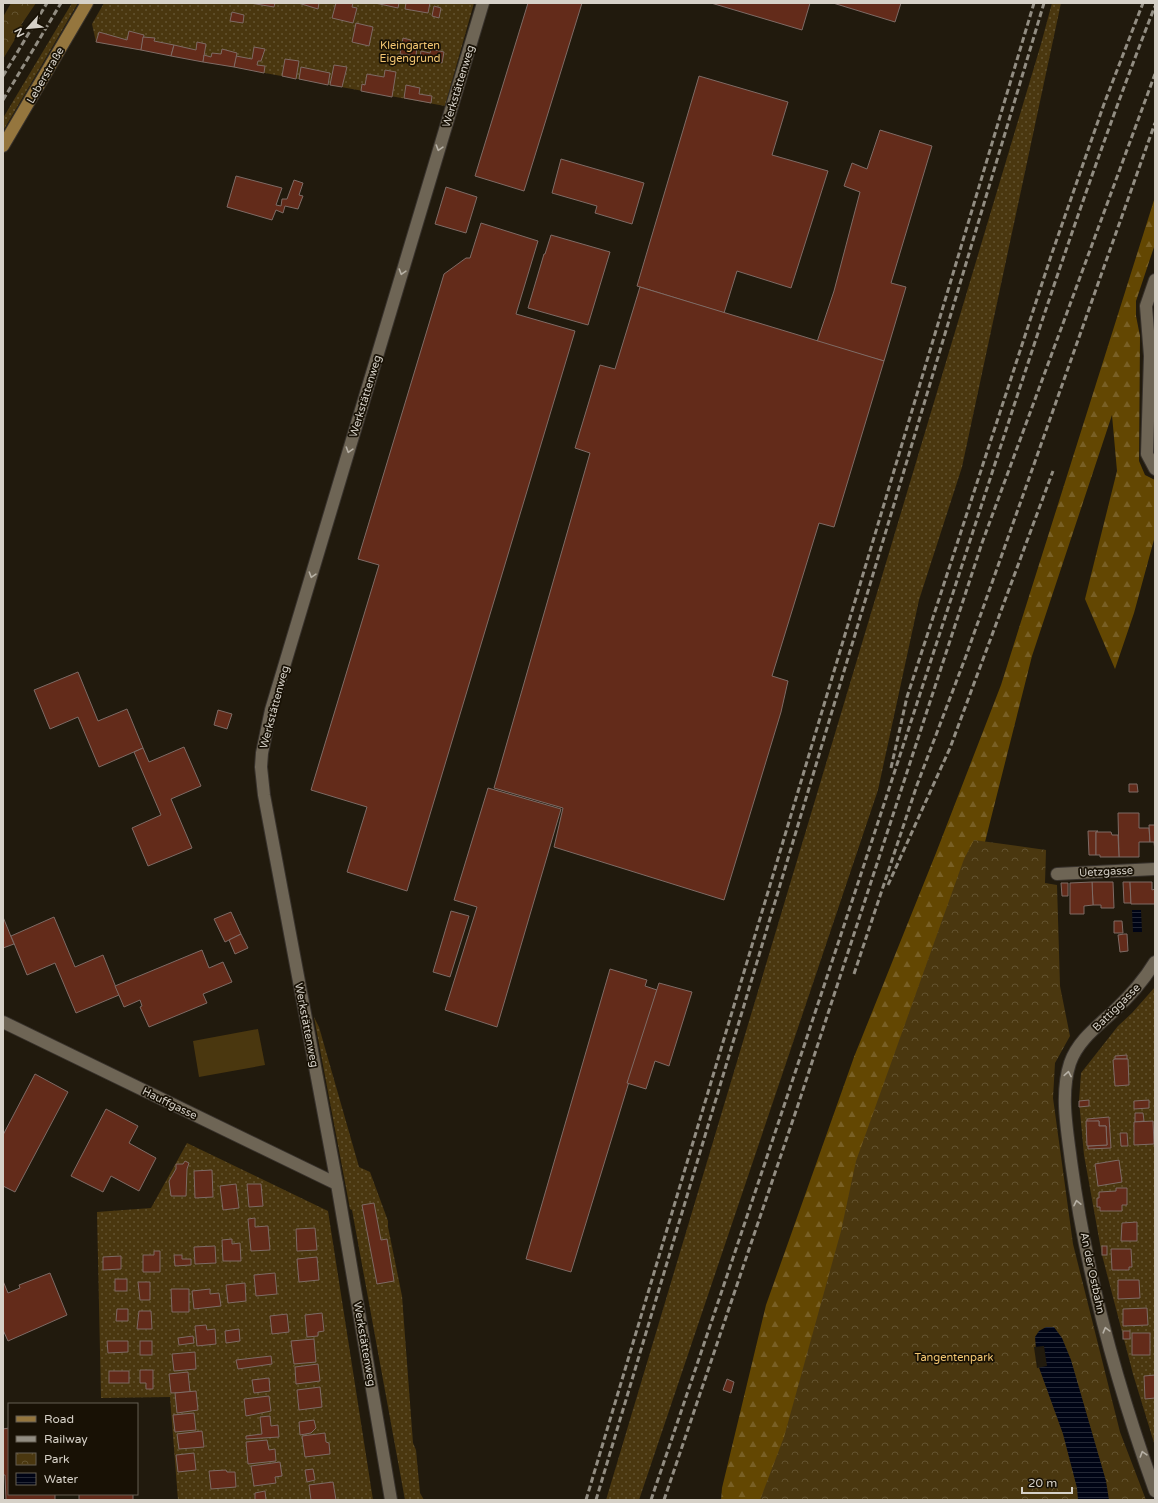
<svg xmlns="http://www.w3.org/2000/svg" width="1158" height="1503" font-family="'Varela Round',sans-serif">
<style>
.grass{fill:url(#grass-dots)}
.forest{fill:url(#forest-firs)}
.park{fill:url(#park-crowns)}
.pitch{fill:#4a370f}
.water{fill:url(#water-rules)}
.pier{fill:#211a0d}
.building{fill:#632b1a;stroke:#7e6b65}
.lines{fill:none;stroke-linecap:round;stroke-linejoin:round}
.minor-casing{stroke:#38322c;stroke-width:14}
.major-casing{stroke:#38322c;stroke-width:14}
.minor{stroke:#6e6555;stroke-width:12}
.major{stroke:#95763e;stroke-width:12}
.rail{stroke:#928d82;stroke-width:3;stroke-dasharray:6 3;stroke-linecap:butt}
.oneway{stroke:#b7b1a6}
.labels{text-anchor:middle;stroke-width:3.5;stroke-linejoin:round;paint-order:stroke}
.park-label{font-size:11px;fill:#f3c671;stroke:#181105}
.street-label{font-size:11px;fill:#d6d1c8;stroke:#181105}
</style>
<defs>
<pattern id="grass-dots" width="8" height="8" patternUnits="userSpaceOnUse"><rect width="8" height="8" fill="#4a370f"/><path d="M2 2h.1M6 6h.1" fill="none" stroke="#635330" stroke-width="1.8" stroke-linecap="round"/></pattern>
<pattern id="forest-firs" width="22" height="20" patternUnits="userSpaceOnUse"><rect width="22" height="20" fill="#634702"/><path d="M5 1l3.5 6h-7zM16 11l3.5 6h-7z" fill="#796025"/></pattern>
<pattern id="park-crowns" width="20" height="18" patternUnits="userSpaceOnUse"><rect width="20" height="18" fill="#4a370f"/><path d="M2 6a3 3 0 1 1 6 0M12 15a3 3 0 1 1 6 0" fill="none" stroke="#635330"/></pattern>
<pattern id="water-rules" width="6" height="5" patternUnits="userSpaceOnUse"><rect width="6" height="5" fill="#000415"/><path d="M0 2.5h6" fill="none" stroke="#242836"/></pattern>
</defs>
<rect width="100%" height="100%" fill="#211a0d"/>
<g class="grass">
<path d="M72,3H78L3,131V118Z"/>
<path d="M104,3H474L445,106L96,42L92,24Z"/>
<path d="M1052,3H1061L962,467L919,600L878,790L639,1500H606L1041,44Z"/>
<path d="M1155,987V1446L1133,1374L1102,1255L1084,1155L1079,1101L1081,1073L1118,1026L1132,1013Z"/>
<path d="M314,1017L319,1027L359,1167L370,1172L388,1221V1227L402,1296L413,1443L416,1450L420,1493L424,1500H405L352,1210L350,1209Z"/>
<path d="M187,1143L328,1211L373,1500H178L170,1397L101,1398L97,1212L151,1208Z"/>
</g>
<path class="forest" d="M1155,197V244L1136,301V316L1140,336L1139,461L1145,475L1155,480V536L1134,613L1115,669L1085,599L1117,471L1112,415L1032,656L962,933L780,1500H721L722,1488L766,1305L854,1057L936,853L1001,685Z"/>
<g class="park">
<path d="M11,3H36L21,25L23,26L3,59V17Z"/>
<path d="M974,840L1046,850L1045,883L1057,885L1060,986L1070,1036L1055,1063L1053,1098L1073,1244L1120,1432L1146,1500H760L784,1437L841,1231L856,1161L964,859Z"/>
</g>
<path class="pitch" d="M258,1029L265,1065L199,1077L193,1041Z"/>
<g class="water">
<path d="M1132,910H1141L1142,932H1133Z"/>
<path d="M1046,1327H1054L1062,1338L1071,1360L1106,1481L1109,1500H1078L1077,1488L1063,1434L1037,1362L1035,1337L1039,1331Z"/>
</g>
<path class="pier" d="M1044,1346L1047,1366L1037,1368L1034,1347Z"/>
<g class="building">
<path d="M250,3H275L274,7Z"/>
<path d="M298,3H319L318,9Z"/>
<path d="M336,3H353L352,7L357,8L353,23L332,18Z"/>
<path d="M375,3H399L398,8Z"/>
<path d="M406,3H430L428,13L405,9Z"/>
<path d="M528,3H582L524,191L475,176Z"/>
<path d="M711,3H810L802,30Z"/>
<path d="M833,3H901L895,22Z"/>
<path d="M434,6L441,8L439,18L432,16Z"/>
<path d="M232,12L244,15L243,23L230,21Z"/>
<path d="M356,23L373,27L369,46L352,42Z"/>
<path d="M129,31L144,35L141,50L96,42L99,32L127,40Z"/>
<path d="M143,37L155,38L154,41L174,45L171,56L141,50Z"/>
<path d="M403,38L411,40L410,45L417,46L416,56L400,54Z"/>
<path d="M197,42L206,44L203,62L171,56L174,45L196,50Z"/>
<path d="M254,47L265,49L261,61H258L257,65L265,66L264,73L234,67L236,56L252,59Z"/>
<path d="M222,49L237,53L234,67L203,62L204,55L211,57L212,53L221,54Z"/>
<path d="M431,49L444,52L442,63L420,57L421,51L430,53Z"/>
<path d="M285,59L299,61L296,79L282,76Z"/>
<path d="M334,65L347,67L342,87L330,85Z"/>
<path d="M301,67L330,73L328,85L299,79Z"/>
<path d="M385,70L396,72L392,97L361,91L362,84L365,85L367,74L384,77Z"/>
<path d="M699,76L788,102L772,155L828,171L791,288L737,271L724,313L637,286Z"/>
<path d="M406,85L420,88L419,94L432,96L431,103L404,98Z"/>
<path d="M880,130L932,146L891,283L906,287L884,361L817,342L834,291L860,192L844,186L852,163L867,169Z"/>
<path d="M561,159L644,183L632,224L595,213L597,206L552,193Z"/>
<path d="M236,176L282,188L276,205L281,206L282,199H287L294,180L303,183L299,195L303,196L298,209L285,206L283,213L276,210L272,220L227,207Z"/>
<path d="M446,187L477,197L466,233L435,224Z"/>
<path d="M481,223L538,241L516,314L575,331L407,891L347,872L367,807L311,790L379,565L358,559L444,274L466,258H470Z"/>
<path d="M551,235L610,252L588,325L528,308L544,254H545Z"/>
<path d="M640,287L884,361L834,527L819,523L772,676L788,681L781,712L724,900L554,847L563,808L494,788L590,453L575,448L600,365L615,369Z"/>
<path d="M78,672L98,721L127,709L143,748L99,767L78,717L50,729L34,690Z"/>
<path d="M218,710L232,714L227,729L214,725Z"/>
<path d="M184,747L201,786L171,799L192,848L148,866L132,828L161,815L134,752L143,748L149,762Z"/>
<path d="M1129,784H1137L1138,792H1129Z"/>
<path d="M488,788L561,809L497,1027L445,1010L477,907L454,900Z"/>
<path d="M1118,813H1139V828H1149L1150,842H1139V857H1119Z"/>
<path d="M1149,825H1155V851L1154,842H1150Z"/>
<path d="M1088,831H1098L1096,832V855H1089Z"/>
<path d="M1096,832H1111L1112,835H1118L1119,857H1100V855H1096Z"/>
<path d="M1092,882H1113L1114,908H1101V905H1093Z"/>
<path d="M1092,882L1093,905L1084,906V914H1070V883Z"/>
<path d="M1123,882H1130L1131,903H1124Z"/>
<path d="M1130,882H1152V890L1155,889V904H1131Z"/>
<path d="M1061,883H1068V896H1062Z"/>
<path d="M451,911L469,916L450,977L433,972Z"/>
<path d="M231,912L241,934L225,942L214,919Z"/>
<path d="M3,917L14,944L3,948Z"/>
<path d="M54,917L75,967L103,955L119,995L76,1013L55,963L27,975L11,936Z"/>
<path d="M1114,921H1122L1123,933H1114Z"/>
<path d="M241,934L248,948L235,954L229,940Z"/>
<path d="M1124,934H1127L1128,951L1120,952L1118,935Z"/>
<path d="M202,950L209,968L223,962L232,982L203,994L207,1003L149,1027L140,1007L142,1006L140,1000L124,1007L115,986Z"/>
<path d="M610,969L647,980L645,986L657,990L571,1272L526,1259Z"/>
<path d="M659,983L692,992L669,1066L655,1061L646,1089L627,1083Z"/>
<path d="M1127,1055V1059H1115V1056Z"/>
<path d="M1115,1059H1128L1129,1085L1115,1086L1113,1060Z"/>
<path d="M35,1074L68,1092L15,1192L3,1186V1135Z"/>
<path d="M1089,1100V1106L1079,1107V1101Z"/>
<path d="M1149,1100V1108L1134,1109V1101Z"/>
<path d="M106,1109L138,1126L129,1143L156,1158L139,1191L111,1176L103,1192L71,1176Z"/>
<path d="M1135,1113H1143L1144,1121L1135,1122Z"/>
<path d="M1109,1117L1111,1148L1088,1149V1146L1107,1145L1106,1126H1099V1121L1087,1122V1119Z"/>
<path d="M1086,1121H1099V1126H1106L1107,1145L1087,1146Z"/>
<path d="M1153,1121L1154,1144L1134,1145V1122Z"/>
<path d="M1120,1133H1127L1128,1146H1121Z"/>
<path d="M1119,1160L1122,1182L1098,1186L1095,1164Z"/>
<path d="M185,1161L189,1163L187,1169L186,1196H171L169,1181L176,1169V1164H183Z"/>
<path d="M212,1170L213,1197L195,1198L194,1171Z"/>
<path d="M236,1184L239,1208L223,1210L220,1186Z"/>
<path d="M247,1184H261L263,1206L249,1207Z"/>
<path d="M1116,1188H1127V1205H1122V1211H1100V1207H1097V1198H1099V1192L1116,1191Z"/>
<path d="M374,1203L381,1240L387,1239L394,1281L377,1284L362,1205Z"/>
<path d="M255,1218V1227L268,1226L270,1250L251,1251L248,1219Z"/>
<path d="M1137,1222V1241H1121L1122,1223Z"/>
<path d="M315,1228L317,1250L297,1251L296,1229Z"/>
<path d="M232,1239V1244L240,1243L241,1261H223L222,1240Z"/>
<path d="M215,1246L216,1263L195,1264L194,1247Z"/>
<rect x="1102" y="1246" width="5" height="9"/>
<path d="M1111,1249H1131L1132,1267H1129V1270H1112Z"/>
<path d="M154,1251H160V1272H143V1255H154Z"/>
<path d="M174,1255H182V1259H191V1265L175,1266Z"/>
<path d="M121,1256V1269L103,1270V1257Z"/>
<path d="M317,1257L319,1280L299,1282L297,1259Z"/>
<path d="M50,1273L67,1315L8,1341L3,1330V1281L8,1293L20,1288L19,1285Z"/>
<path d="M275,1273L277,1294L256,1296L254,1275Z"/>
<rect x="115" y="1279" width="12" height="12"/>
<path d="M1118,1280H1139L1140,1298L1118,1299Z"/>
<path d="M138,1282H150V1300H140Z"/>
<path d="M245,1283L246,1301L228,1303L226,1285Z"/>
<path d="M171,1289H189V1312H172Z"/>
<path d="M210,1289V1294L219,1293L221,1306L194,1309L192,1291Z"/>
<path d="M1147,1308L1148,1325L1123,1326V1309Z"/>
<path d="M117,1309H128V1321H116Z"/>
<path d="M139,1311H151L152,1329H137Z"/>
<path d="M322,1313L324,1331L318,1332V1336L307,1337L305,1315Z"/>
<path d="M287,1314L289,1332L272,1334L270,1316Z"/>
<path d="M206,1325L207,1330L215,1329L216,1344L197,1346L195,1326Z"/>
<path d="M239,1329L240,1341L226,1343L225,1331Z"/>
<rect x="1123" y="1331" width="7" height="8"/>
<rect x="1132" y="1333" width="18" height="22"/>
<path d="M193,1336L194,1343L179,1345L178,1338Z"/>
<path d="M314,1339L316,1362L294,1364L291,1341Z"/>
<path d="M107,1341H128V1352L108,1353Z"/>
<rect x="140" y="1341" width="12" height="14"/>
<path d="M195,1352L196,1369L174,1371L172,1354Z"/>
<path d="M271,1356L272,1364L238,1369L236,1360Z"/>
<path d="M318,1364L320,1381L296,1384L295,1367Z"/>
<path d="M140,1370H153V1389H146V1383H140Z"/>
<rect x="109" y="1371" width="20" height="12"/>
<path d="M188,1372L190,1392L171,1393L169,1374Z"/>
<path d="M1155,1375V1398L1145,1399L1144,1376Z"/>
<path d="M269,1378L270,1391L254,1393L252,1380Z"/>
<path d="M727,1379L734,1382L731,1393L723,1390Z"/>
<path d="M320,1387L322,1407L299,1410L297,1390Z"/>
<path d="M196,1391L198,1410L177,1413L175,1393Z"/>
<path d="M269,1396L271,1411L246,1416L244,1399Z"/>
<path d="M194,1413L196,1430L175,1432L173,1415Z"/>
<path d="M270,1416L271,1426L278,1425L279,1437L246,1439V1436L262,1434L260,1417Z"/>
<path d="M314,1420L316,1428L311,1433L300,1435L299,1422Z"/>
<path d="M9,1428V1494H55V1500H6L5,1475H3V1429Z"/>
<path d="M202,1431L204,1447L179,1449L177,1434Z"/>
<path d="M325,1433L326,1442L329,1443L330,1454L305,1457L302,1436Z"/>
<path d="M267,1440L269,1450L275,1449L276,1461L248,1464L246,1442Z"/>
<path d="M194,1453L196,1470L178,1472L176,1455Z"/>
<path d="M280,1462L282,1476L275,1477L276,1483L254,1486L251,1466Z"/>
<path d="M313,1469L315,1480L307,1482L305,1470Z"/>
<path d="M226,1470L227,1472H235L236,1487L211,1489L209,1471Z"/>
<path d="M333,1482L336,1500H311L309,1485Z"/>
<path d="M265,1491L266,1500H255V1493Z"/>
<rect x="79" y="1494" width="54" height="6"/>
</g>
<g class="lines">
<defs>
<g id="minor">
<path d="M1155,280L1146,306L1150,356L1147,454L1155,469"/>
<path d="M1057,874L1155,869"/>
<path d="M1155,962C1144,980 1130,996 1115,1010C1098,1026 1078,1040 1070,1063C1060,1094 1067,1129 1071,1161C1086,1273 1117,1385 1155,1491"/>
<path d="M3,1022L337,1184"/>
<path d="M391,1500L337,1184L264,795L261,767L262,753L271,710L483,3"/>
</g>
<path id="major" d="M3,146L87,3"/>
</defs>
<use href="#minor" class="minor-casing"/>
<use href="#major" class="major-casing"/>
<use href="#minor" class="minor"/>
<use href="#major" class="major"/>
<g class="rail">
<path d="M3,76L47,3"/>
<path d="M3,100L61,3"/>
<path d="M891,768L907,697L1051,256L1104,104L1143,3"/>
<path d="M888,885L950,748L1053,471"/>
<path d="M854,974L917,785L966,656L1155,123"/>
<path d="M586,1500L1034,3"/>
<path d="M596,1500L1044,3"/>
<path d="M651,1500C747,1218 842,934 934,651C1005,435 1072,218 1155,6"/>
<path d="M664,1500L798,1105L982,543L1155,74"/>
</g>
</g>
<defs><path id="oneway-chevron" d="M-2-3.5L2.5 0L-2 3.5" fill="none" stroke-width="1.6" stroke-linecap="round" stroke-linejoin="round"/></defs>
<g class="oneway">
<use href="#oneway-chevron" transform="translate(439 148) rotate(107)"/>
<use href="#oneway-chevron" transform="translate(402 272) rotate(107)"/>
<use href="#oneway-chevron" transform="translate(349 450) rotate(107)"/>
<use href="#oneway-chevron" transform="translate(312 575) rotate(107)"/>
<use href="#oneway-chevron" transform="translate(1068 1074) rotate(-80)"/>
<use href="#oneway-chevron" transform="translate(1077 1203) rotate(-102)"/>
<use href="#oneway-chevron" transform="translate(1106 1330) rotate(-105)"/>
<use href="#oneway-chevron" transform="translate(1143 1454) rotate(-107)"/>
</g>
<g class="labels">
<g class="park-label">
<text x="410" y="49">Kleingarten<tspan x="410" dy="13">Eigengrund</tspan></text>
<text x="954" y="1361">Tangentenpark</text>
</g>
<g class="street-label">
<text transform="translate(45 75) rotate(-60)" y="4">Leberstraße</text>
<text transform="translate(458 86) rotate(-73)" y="4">Werkstättenweg</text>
<text transform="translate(365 396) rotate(-73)" y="4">Werkstättenweg</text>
<text transform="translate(274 707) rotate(-75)" y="4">Werkstättenweg</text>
<text transform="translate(1106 871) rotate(-3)" y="4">Uetzgasse</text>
<text transform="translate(1116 1007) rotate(-45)" y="4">Battiggasse</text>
<text transform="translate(307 1025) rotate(79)" y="4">Werkstättenweg</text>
<text transform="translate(170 1103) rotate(26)" y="4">Hauffgasse</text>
<text transform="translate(1093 1273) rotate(78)" y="4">An der Ostbahn</text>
<text transform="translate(365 1344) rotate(80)" y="4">Werkstättenweg</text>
</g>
</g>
<rect width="1158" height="1503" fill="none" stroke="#d6d1c8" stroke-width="8"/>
<rect x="8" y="1403" width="130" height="92" fill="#181105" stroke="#645e53"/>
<rect x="16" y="1416" width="20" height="6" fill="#95763e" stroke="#645e53"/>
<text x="44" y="1423" font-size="12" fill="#d6d1c8">Road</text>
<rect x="16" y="1436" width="20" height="6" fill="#928d82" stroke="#645e53"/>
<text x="44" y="1443" font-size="12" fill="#d6d1c8">Railway</text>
<rect x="16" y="1453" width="20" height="12" fill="url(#park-crowns)" stroke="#645e53"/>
<text x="44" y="1463" font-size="12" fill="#d6d1c8">Park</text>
<rect x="16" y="1473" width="20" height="12" fill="url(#water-rules)" stroke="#645e53"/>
<text x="44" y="1483" font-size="12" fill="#d6d1c8">Water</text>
<g transform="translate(28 28) rotate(243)" stroke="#181105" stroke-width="3" paint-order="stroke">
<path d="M0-3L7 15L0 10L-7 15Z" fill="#d6d1c8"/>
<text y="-6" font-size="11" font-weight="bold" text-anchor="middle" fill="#d6d1c8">N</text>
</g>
<path d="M1022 1487v6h50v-6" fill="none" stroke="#d6d1c8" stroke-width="2"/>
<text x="1028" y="1487" font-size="12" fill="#d6d1c8" stroke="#181105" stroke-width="3" paint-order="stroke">20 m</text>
</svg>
